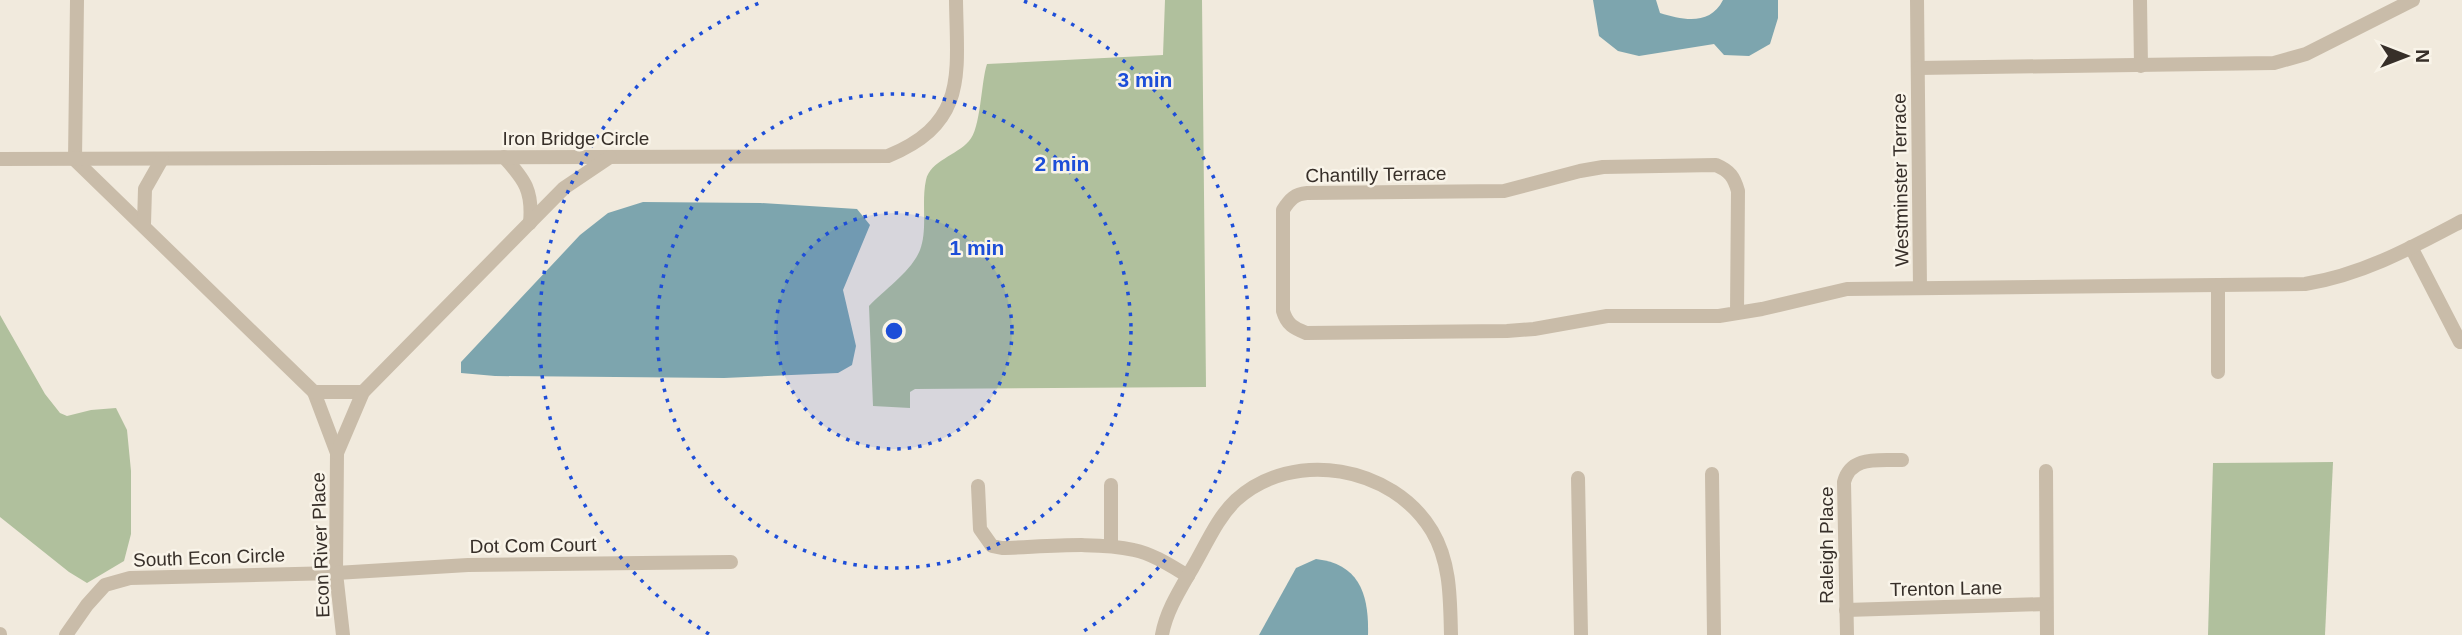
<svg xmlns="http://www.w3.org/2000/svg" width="2462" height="635" font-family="Arial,sans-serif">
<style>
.green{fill:#b0c09d}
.water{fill:#7da5ae}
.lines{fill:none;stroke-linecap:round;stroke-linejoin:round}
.minor{stroke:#c9bca9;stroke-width:14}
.ring{fill:none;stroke:#1d4ed8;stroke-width:3.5;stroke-dasharray:3.5 7}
.labels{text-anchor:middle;stroke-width:5;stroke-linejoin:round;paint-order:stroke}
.street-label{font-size:19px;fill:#372f29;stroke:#f9f4e9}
.centre{fill:#1d4ed8;stroke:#f9f4e9;stroke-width:3.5}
.ring-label{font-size:21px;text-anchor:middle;font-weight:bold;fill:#1d4ed8;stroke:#f9f4e9;stroke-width:5;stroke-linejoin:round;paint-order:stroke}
</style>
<rect width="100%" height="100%" fill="#f1eadd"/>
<g class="green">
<path d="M1165,0H1202L1206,387L915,389L910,392V408L873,406L869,306C885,289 911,272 920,250C928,229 921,203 926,180C930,161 957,155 969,141C981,129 981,81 987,64L1163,55Z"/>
<path d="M0,315L45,394L60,413L67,416L91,410L116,408L127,430L131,471V534L124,561L87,583L69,572L0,517Z"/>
<path d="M2333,462L2325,635H2208L2213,463Z"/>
</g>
<g class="water">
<path d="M1593,0H1656L1660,13C1683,20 1710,26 1723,0H1778V18L1770,44L1749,56L1724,55L1714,44L1639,56L1618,51L1599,36Z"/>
<path d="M643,202L760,203L857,209L870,225L843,290L856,346L852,365L838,373L724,378L495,376L461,373V362L580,235L608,213Z"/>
<path d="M1316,559C1360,564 1369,595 1368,635H1259L1296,568Z"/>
</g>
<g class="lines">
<g class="minor">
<path d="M77,0L75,160L314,392L337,453L336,573L343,635"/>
<path d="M1917,0L1920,288"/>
<path d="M2140,0L2141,66"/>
<path d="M1918,68L2274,63L2306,54L2413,0"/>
<path d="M504,157C525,180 533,191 530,223"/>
<path d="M0,159L888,156C968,123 957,74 956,0"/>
<path d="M144,224L145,189L162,159"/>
<path d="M2411,247L2460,342"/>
<path d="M2218,286V372"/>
<path d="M1737,313L1738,191C1734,177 1730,171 1716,165L1603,167L1580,171L1504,191L1307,193C1295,194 1290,199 1283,210V311C1287,325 1294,328 1306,333L1507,331L1534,329L1607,316H1719L1762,309L1847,289L2305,284C2362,275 2411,248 2462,221"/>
<path d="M314,392H363"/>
<path d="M337,453L363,392L564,188L610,157"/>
<path d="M2046,471L2047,635"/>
<path d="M1712,474L1714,635"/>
<path d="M1578,478L1581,635"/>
<path d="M1111,485V546"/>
<path d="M978,486L980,529L992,546L1002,548C1042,547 1096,541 1134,550C1153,554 1171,566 1188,576"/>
<path d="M1846,610L2046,604"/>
<path d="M0,634V635"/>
<path d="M66,635L87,605L105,585L130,578L336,573L468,565L731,562"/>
<path d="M1162,635C1166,611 1181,588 1193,567C1206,545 1217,518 1236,500C1293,448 1393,466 1432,531C1451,563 1450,600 1451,635"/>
<path d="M1847,635L1844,482C1851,455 1879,461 1902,460"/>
</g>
</g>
<circle cx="894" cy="331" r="118" fill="#1d4ed8" fill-opacity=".12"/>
<g class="ring">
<circle cx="894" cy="331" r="118"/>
<circle cx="894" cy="331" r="237"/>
<path d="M709 634A355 355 0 0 1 764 1M1024 1A355 355 0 0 1 1079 634"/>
</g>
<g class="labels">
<g class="street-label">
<text x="576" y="145">Iron Bridge Circle</text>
<text transform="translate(1376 174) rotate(-1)" y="7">Chantilly Terrace</text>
<text transform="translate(1900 180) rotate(-91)" y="7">Westminster Terrace</text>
<text transform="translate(320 545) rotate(-92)" y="7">Econ River Place</text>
<text transform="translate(533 545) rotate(-1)" y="7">Dot Com Court</text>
<text transform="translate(1826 545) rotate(-90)" y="7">Raleigh Place</text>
<text transform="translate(209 557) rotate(-2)" y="7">South Econ Circle</text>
<text transform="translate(1946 588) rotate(-1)" y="7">Trenton Lane</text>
</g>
</g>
<circle cx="894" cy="331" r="10" class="centre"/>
<g class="ring-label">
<text x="1145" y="87">3 min</text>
<text x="1062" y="171">2 min</text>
<text x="977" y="255">1 min</text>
</g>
<g transform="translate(2406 56) rotate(90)" stroke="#f9f4e9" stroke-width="5" paint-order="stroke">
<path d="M0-5L12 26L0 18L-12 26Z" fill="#372f29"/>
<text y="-10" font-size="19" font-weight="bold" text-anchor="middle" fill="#372f29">N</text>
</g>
</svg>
